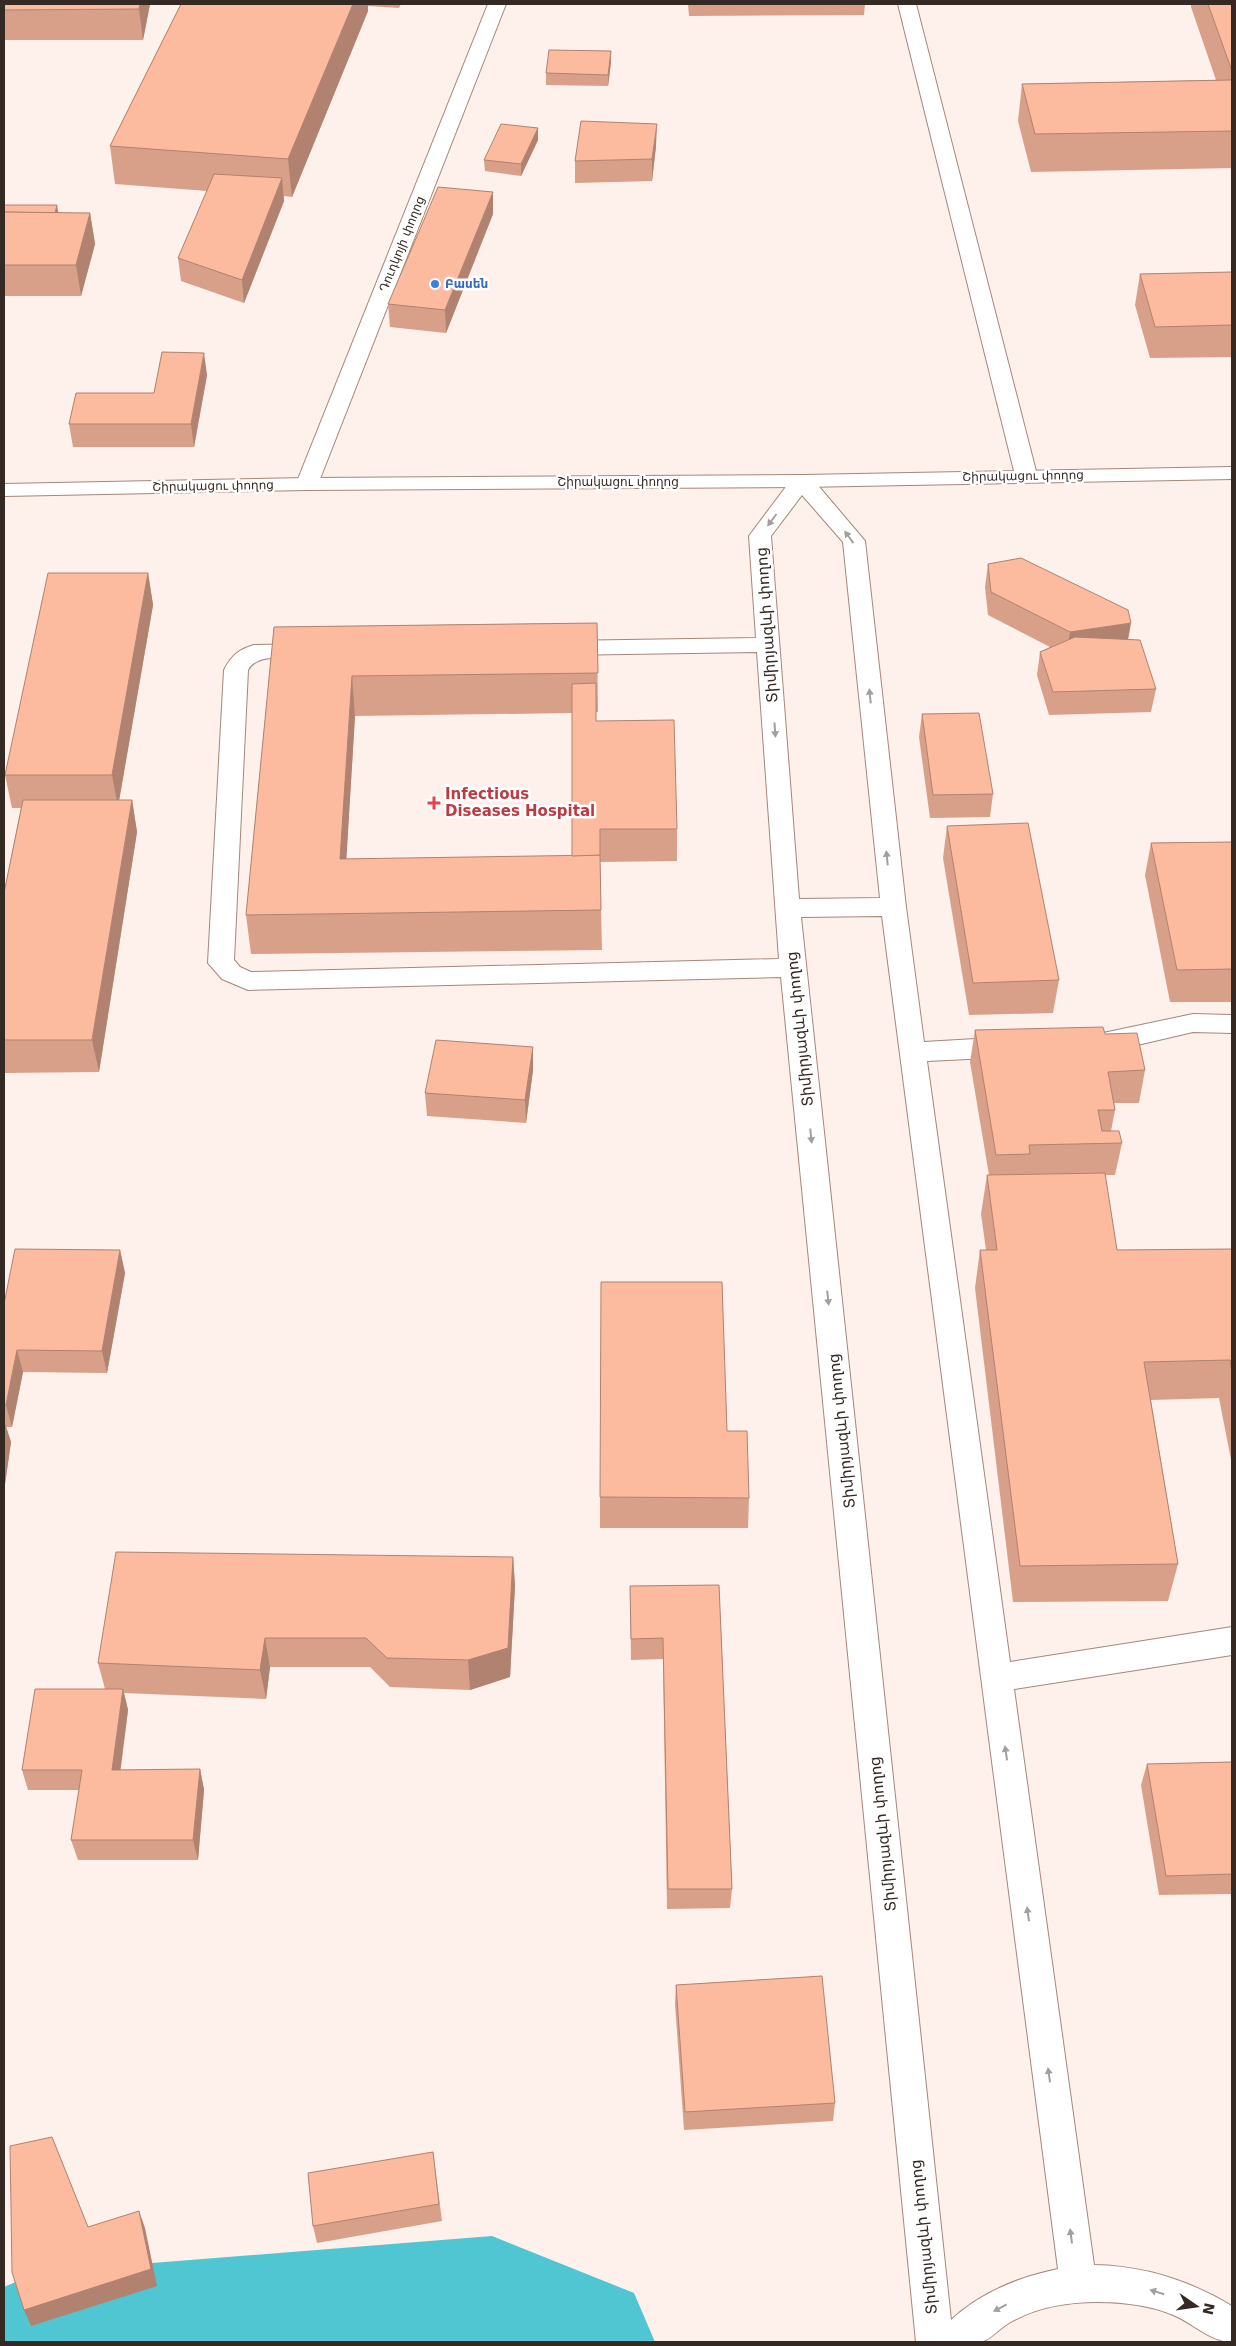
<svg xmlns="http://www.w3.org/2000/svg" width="1236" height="2346" font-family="'DejaVu Sans','Noto Sans Armenian',sans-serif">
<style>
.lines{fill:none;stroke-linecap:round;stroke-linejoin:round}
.river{fill:#50c6d3;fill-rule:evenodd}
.minor-casing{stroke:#a4877a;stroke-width:2}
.major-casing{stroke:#a4877a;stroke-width:2}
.minor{fill:#fff;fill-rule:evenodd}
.major{fill:#fff;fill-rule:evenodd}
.wall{fill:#d9a089;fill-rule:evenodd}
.shaded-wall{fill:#b0826f}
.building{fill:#fcba9f;stroke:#b0826f}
.oneway{fill:#a49f9c}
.shop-dot{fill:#3f7fe0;stroke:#fff;stroke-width:2}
.health-dot{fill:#e0444e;stroke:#fff;stroke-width:2}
.labels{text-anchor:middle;stroke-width:5;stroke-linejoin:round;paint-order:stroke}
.far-street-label{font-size:12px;fill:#352924;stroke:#fff}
.far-shop-label{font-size:12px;font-weight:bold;fill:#366cbe;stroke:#fff;text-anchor:start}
.street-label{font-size:15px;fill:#352924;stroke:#fff}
.health-label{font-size:15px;font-weight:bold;fill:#be3a42;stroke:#fff;text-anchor:start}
</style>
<rect width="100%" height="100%" fill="#fef0eb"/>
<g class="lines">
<path class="river" d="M492,2236L634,2293L655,2342H4V2287L39,2272Z"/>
<defs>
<g id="minor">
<path d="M488,4H506L318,484L315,489L307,490L299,489L296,484Z"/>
<path d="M898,4H916L1037,475L1034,480L1026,481L1018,480L1015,475Z"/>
<path d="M802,475L810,476L865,541L906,907L924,1042L1010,1037L1019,1040L1023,1047L1019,1054L1010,1057L927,1061L1010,1662L1232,1627V1655L1014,1689L1094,2265C1144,2266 1189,2280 1232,2306V2342C1210,2342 1192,2322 1171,2314C1148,2305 1122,2302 1097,2302C1067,2302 1034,2308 1009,2323C1000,2328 990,2340 981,2342C969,2345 930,2343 916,2342L781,977L248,990L222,979L208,963L224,670C231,656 239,649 254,645L310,644L318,646L322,651L318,656L310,658C292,659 257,652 248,670L234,960L240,967L251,972L779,959L757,652L560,655L552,653L548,648L552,643L560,641L756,638L749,536L794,476ZM802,495L843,542L880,898L799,899L771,536ZM882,916L1058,2269C1019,2277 980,2293 951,2320L801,917Z"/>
<path d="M1193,1014L1232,1015V1033L1193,1032L1103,1053L1094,1050L1090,1043L1094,1036L1103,1033Z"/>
</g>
<path id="major" d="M1232,467V479L802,487L307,490L4,496V484L307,478L802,475Z"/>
</defs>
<use href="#minor" class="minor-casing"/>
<use href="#major" class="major-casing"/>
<use href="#minor" class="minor"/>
<use href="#major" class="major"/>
</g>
<g class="wall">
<path d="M4,4H150L143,40H4Z"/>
<path d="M181,4H401L399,8L368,6V11L292,197L284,196V201L244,303L181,281L178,258L207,191L115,184L110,146Z"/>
<path d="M688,4H865L864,15L689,16Z"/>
<path d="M1191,4H1232V168L1031,172L1018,121L1022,84L1216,80L1191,7Z"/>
<path d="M611,62L608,86L546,85V73Z"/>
<path d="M538,128V140L521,176L485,171L484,160Z"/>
<path d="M656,146L652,181L575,183V161Z"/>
<path d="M4,205L58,213H90L95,244L81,296H4Z"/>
<path d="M493,214L446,333L390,327L388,304Z"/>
<path d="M1232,272V357L1150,358L1135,305L1140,274Z"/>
<path d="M207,375L194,447H73L69,424Z"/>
<path d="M988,564L1128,639L1156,689L1151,712L1049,715L1037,675L1040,652L1050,647L988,615L985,587Z"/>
<path d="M148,573L153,605L119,800H132L137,832L99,1072L4,1073V893L21,808H12L5,775Z"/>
<path d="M597,623L598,712H596V721L677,829V861L600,862L602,950L251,954L246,915L274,627ZM572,713V856L346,859L355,716Z"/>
<path d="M922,714L993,794L990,817L930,818L919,737Z"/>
<path d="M947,826L1059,980L1053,1013L969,1015L943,858Z"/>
<path d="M1232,842V1002H1170L1145,875L1151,843Z"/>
<path d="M975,1030L1105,1034L1145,1070L1139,1103H1114L1115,1110L1111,1131L1122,1143L1115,1175H1105L1117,1250L1232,1249V1465L1219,1398L1151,1400L1178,1564L1168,1601L1013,1602L975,1288L980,1250H986L981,1214L987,1175H989L970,1062Z"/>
<path d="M533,1047V1070L526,1123L427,1116L425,1093Z"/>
<path d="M120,1250L125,1273L107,1373L23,1372L12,1427H6L11,1442L4,1491V1304Z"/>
<path d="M727,1431L749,1498L748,1528H600V1497Z"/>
<path d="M513,1557L515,1586L510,1677L470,1690L390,1687L370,1667H270L266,1699L124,1693L128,1710L120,1770L200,1769L204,1790L198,1860H78L71,1840L79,1790H28L22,1770L105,1689L98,1663Z"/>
<path d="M719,1585L732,1889L730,1908L667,1909L663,1659L631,1660L630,1586Z"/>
<path d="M1232,1762V1894L1159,1895L1141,1785L1147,1764Z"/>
<path d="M676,1985L835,2103L833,2121L684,2130L675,2004Z"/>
<path d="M433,2152L442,2221L317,2243L313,2226Z"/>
</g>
<g class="shaded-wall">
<path d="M140,4H150L143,40L139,9Z"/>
<path d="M353,4H368V11L292,197L288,159Z"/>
<path d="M611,51V62L608,86V75Z"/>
<path d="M657,124L656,146L652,181V159Z"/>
<path d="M538,128V140L521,176V164Z"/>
<path d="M282,178L284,201L244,303L242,280Z"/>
<path d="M493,192V214L446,333L445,310Z"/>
<path d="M57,205L59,217L51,228Z"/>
<path d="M90,213L95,244L81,296L76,265Z"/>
<path d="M204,353L207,375L194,447L191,424Z"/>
<path d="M148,573L153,605L118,807L112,775Z"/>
<path d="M1131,623L1127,646L1066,656L1070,632Z"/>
<path d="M352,676L355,716L344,899L340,859Z"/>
<path d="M132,800L137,832L99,1072L92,1040Z"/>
<path d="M533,1047V1070L526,1123L525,1100Z"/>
<path d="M120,1250L125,1273L107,1373L102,1351Z"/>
<path d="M17,1350L23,1372L12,1427L6,1405Z"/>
<path d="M4,1420L11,1442L4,1491Z"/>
<path d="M513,1557L515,1586L510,1677L470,1690L468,1660Z"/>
<path d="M265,1638L270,1667L266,1699L260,1670Z"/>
<path d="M123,1689L128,1710L118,1790L112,1770Z"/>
<path d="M200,1769L204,1790L198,1860L193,1840Z"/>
<path d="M139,2211L145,2228L157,2286L31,2326L24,2310Z"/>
</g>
<g class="building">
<path d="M4,4H140L139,9L4,10Z"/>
<path d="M181,4H353L288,159L110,146Z"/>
<path d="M1208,4H1232V71Z"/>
<path d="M549,50L611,51L608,75L546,73Z"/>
<path d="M1232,80V131L1035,134L1022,84Z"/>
<path d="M581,121L657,124L652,159L575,161Z"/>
<path d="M501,124L538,128L521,164L484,160Z"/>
<path d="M214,174L282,178L242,280L178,258Z"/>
<path d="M438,187L493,192L445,310L388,304Z"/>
<path d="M4,205H57L55,213L4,212Z"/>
<path d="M4,212L90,213L76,265H4Z"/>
<path d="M1232,272V325L1155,327L1140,274Z"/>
<path d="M162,352L204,353L191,424H69L76,393H154Z"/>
<path d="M1021,558L1128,610L1131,623L1070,632L991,592L988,564Z"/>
<path d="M48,573H148L112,775H5Z"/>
<path d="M597,623L598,673L352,676L340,859L600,855L601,910L246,915L274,627Z"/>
<path d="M1075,637L1140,640L1156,689L1053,692L1040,652Z"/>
<path d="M596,683V721L674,720L677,829H600V855L572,856V684Z"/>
<path d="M979,713L993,794L933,795L922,714Z"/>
<path d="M23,800H132L92,1040H4V893Z"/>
<path d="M1028,823L1059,980L973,983L947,826Z"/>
<path d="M1232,842V969L1177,970L1151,843Z"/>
<path d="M1103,1027L1105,1034L1137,1033L1145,1070L1108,1072L1115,1110H1098L1102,1131H1119L1122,1143L1029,1145L1030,1154L996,1155L975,1030Z"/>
<path d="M436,1040L533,1047L525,1100L425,1093Z"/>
<path d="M1105,1173L1117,1250L1232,1249V1373L1230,1360L1144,1362L1178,1564L1020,1566L980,1250H997L987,1175Z"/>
<path d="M15,1249L120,1250L102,1351L17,1350L6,1405H4V1304Z"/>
<path d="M601,1282H722L727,1431H747L749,1498L600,1497Z"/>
<path d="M116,1552L513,1557L508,1648L468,1660L387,1658L366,1638H265L260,1670L98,1663Z"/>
<path d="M719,1585L732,1889H668L663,1638L631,1639L630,1586Z"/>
<path d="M35,1689H123L112,1770L200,1769L193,1840H71L82,1770H22Z"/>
<path d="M1232,1762V1874L1166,1876L1147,1764Z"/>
<path d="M822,1976L835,2103L685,2112L676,1985Z"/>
<path d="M52,2137L88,2227L139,2211L151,2269L24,2310L12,2272L10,2146Z"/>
<path d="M433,2152L439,2204L313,2226L308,2173Z"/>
</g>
<defs><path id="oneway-solid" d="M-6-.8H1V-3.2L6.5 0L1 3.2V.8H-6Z" transform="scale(1.25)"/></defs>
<g class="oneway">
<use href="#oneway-solid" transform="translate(772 520) rotate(127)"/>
<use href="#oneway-solid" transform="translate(849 537) rotate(-126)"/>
<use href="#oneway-solid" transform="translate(870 696) rotate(-96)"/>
<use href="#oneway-solid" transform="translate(775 730) rotate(86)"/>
<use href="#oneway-solid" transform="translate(887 858) rotate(-96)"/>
<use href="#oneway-solid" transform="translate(811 1136) rotate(84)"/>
<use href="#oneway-solid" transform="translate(828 1298) rotate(84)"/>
<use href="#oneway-solid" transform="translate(1006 1753) rotate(-98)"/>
<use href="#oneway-solid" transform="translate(1028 1914) rotate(-98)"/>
<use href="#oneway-solid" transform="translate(1049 2075) rotate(-98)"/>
<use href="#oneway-solid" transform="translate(1071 2236) rotate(-98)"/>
<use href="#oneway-solid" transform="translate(1157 2292) rotate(-163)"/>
<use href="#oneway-solid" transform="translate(1000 2308) rotate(152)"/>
</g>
<circle class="shop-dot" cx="435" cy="284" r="5"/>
<path class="health-dot" d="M431.5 795.5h5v5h5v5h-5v5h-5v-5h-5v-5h5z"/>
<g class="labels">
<g class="far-street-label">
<text transform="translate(402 244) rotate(-68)" y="4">Դուդկոյի փողոց</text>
<text transform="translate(1023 476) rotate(-1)" y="4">Շիրակացու փողոց</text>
<text x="618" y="486">Շիրակացու փողոց</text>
<text transform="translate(213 486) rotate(-1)" y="4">Շիրակացու փողոց</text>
</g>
<g class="far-shop-label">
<text x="445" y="288">Բասեն</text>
</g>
<g class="street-label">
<text transform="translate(767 625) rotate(-94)" y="5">Տիմիրյազևի փողոց</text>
<text transform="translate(800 1029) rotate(-96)" y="5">Տիմիրյազևի փողոց</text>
<text transform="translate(842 1431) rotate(-96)" y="5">Տիմիրյազևի փողոց</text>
<text transform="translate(883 1834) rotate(-96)" y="5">Տիմիրյազևի փողոց</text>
<text transform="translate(924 2237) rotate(-96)" y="5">Տիմիրյազևի փողոց</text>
</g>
<g class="health-label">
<text x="445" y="799">Infectious<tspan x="445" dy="17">Diseases Hospital</tspan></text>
</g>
</g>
<rect width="1236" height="2346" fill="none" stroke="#352924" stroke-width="10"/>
<g transform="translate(1196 2306) rotate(103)" stroke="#ffffff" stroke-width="4" paint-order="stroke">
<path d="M0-4L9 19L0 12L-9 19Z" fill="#352924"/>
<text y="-8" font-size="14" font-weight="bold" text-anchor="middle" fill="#352924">N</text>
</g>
</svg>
